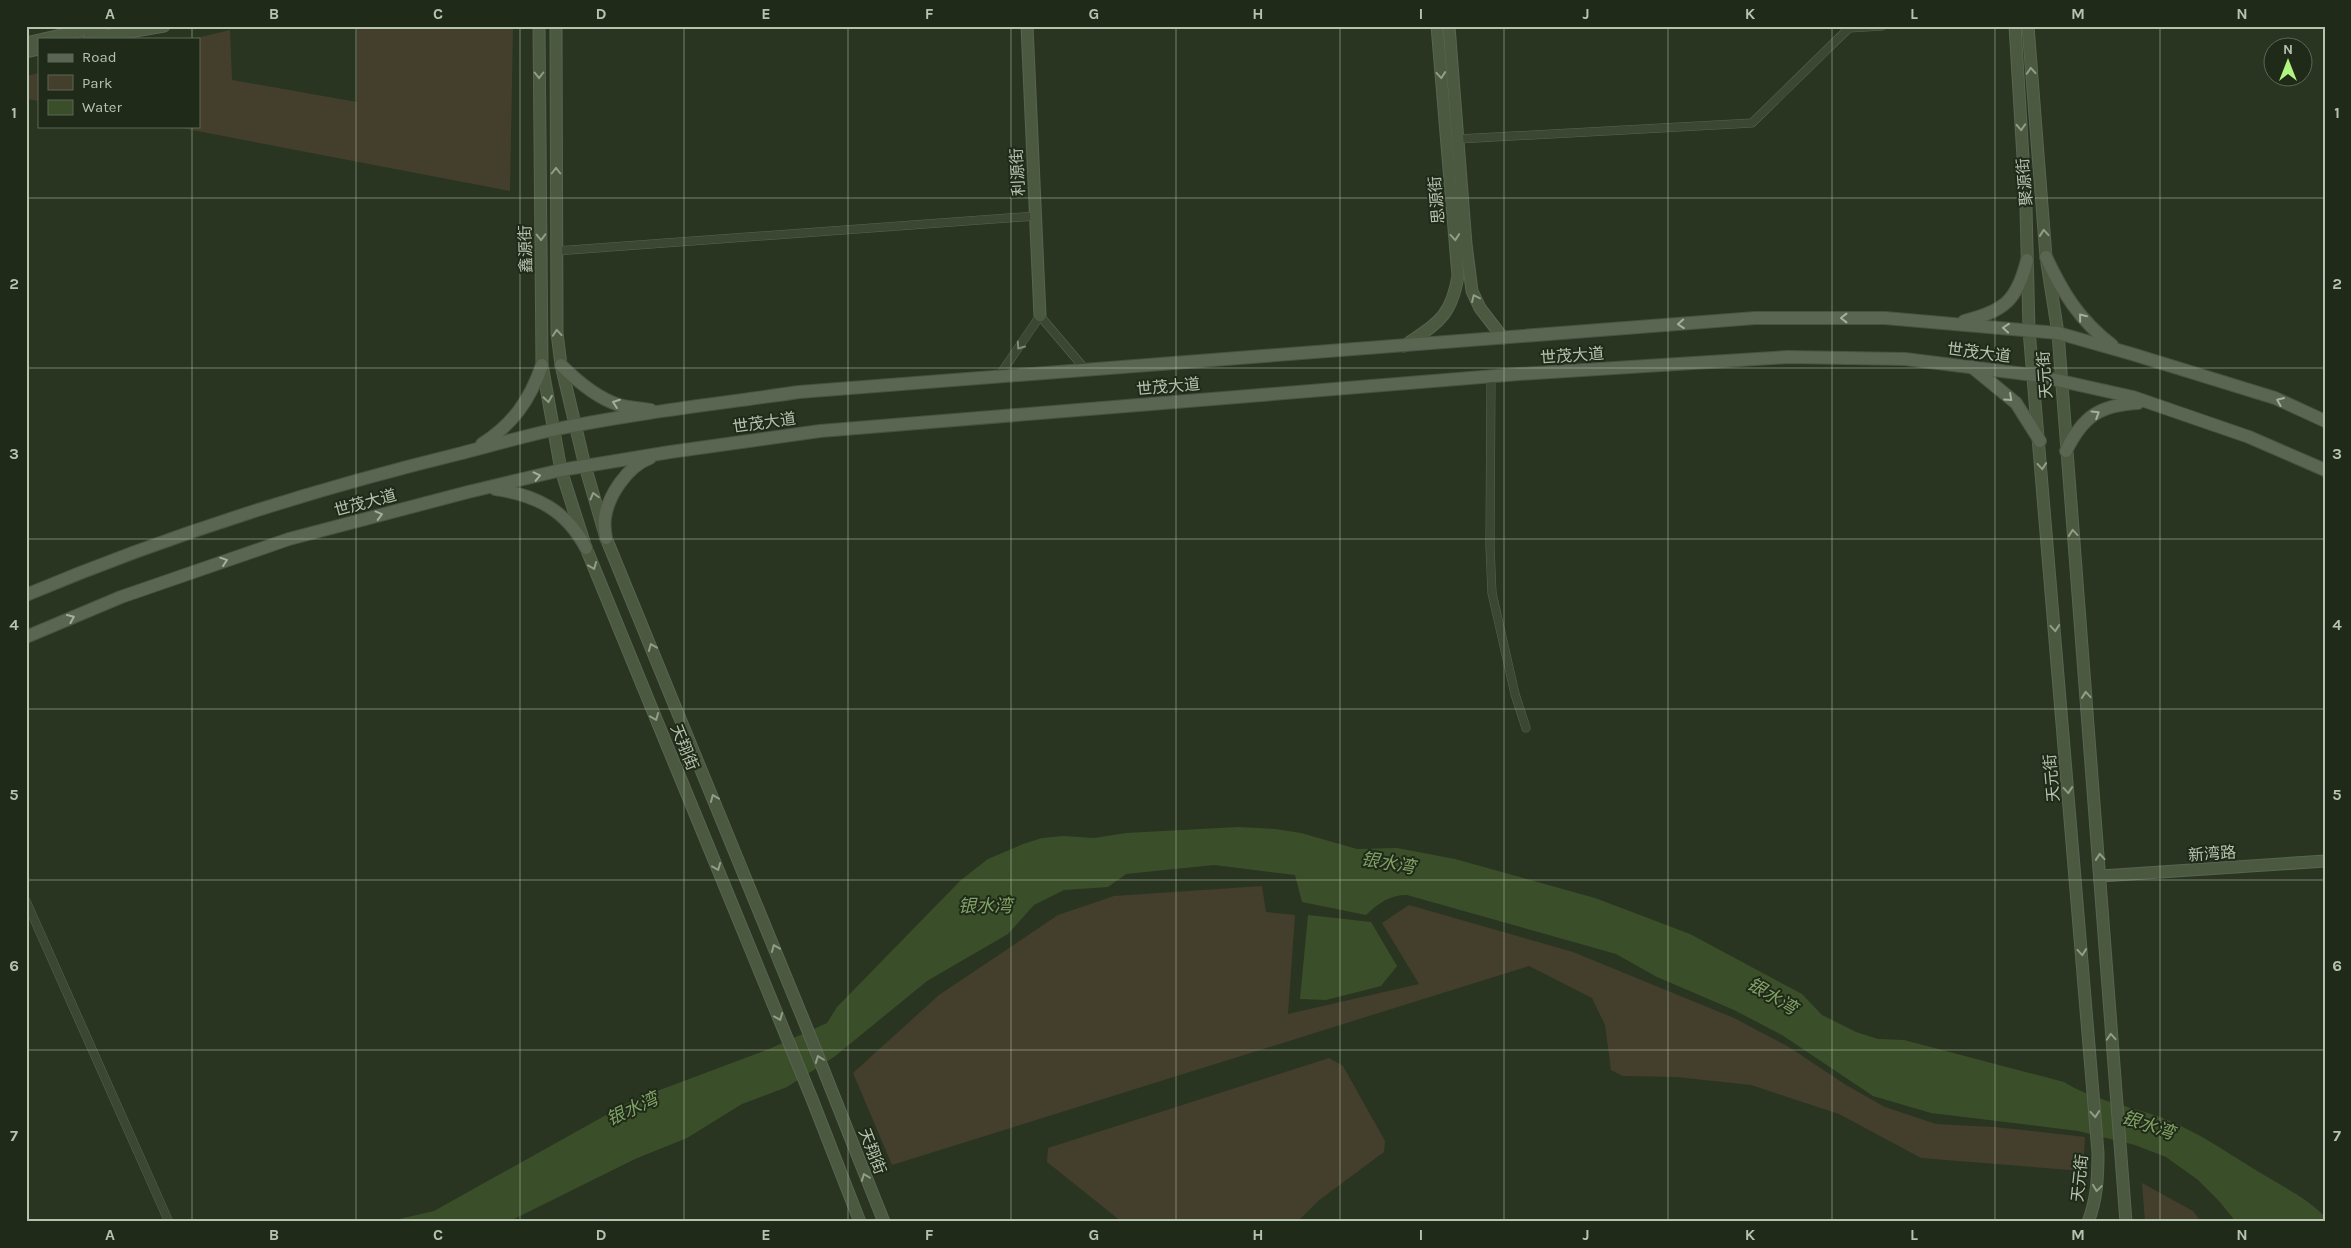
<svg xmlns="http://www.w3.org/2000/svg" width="2351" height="1248" font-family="Karla,'Noto Sans SC',sans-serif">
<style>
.green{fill:#443f2c}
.water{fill:#3a4f29}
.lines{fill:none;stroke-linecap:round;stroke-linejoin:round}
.street-casing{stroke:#596450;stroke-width:9}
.secondary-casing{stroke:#596450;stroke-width:13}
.primary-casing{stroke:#47523f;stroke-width:14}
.street{stroke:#3b4633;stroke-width:8}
.secondary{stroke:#4b5941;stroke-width:11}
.primary{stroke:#5a6651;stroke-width:12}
.oneway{stroke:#919e87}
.oneway2{stroke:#a4b09b}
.oneway3{stroke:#7f8b76}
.grid{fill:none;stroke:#b6c3ad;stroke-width:1;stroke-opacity:0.55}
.labels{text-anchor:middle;stroke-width:4;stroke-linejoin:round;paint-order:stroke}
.street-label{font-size:16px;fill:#b6c3ad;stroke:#202a19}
.water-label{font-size:18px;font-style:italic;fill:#81a266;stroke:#202a19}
.neatline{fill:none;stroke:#b6c3ad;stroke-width:2}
.grid-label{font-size:16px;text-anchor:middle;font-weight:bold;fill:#b6c3ad}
</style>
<rect width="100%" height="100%" fill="#293520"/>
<g class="green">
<path d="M357,26H513L510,191L171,126H199V39H192L230,30L232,80L357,102Z"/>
<path d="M39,73V101L26,99V76Z"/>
<path d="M1262,886L1266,912L1295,915L1288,1014L1419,984L1382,923L1409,905L1573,952L1734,1018L1789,1047L1846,1085L1885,1107L1936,1124L1995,1127L2085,1137L2083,1171L1921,1158L1839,1114L1751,1085L1676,1077L1623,1076L1611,1070L1605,1025L1592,998L1529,966L892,1165L853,1073L939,995L1058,915L1114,896Z"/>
<path d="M1329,1058L1343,1066L1385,1141L1384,1152L1318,1201L1297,1222H1122L1047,1162L1048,1148Z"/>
<path d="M2142,1183L2193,1211L2201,1222H2145Z"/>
</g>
<g class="water">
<path d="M1238,827L1275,829L1301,833L1357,849L1397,848L1455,859L1595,898L1690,934L1802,994L1822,1015L1856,1032L1878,1039L1904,1040L2064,1082C2093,1100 2129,1106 2160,1117C2200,1132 2233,1157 2269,1178C2289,1190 2309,1200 2325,1217V1222H2236L2220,1202L2198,1180L2166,1157L2135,1145L2078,1131L1931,1113L1873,1096L1782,1035L1734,1010L1657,977L1616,954L1407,895C1389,895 1379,903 1366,915L1302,902L1295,875L1214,865L1126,874L1108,887L1064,890L1034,905L1008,934L927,981L834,1057L787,1087L742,1104L687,1138L635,1159L508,1222H386L434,1211L633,1100L769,1049L827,1023L837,1007L961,880L988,859L1023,844L1042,838L1063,836L1094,838L1126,833Z"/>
<path d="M1308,915L1371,922L1397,966L1381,986L1326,1000L1300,999Z"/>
</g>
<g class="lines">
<defs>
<g id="street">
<path d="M1458,139L1752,123L1849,28L1882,26"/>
<path d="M556,251L1036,216"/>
<path d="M999,376L1040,316L1085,369"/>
<path d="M1491,376L1490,546L1492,593L1515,694L1526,728"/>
<path d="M26,901L169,1222"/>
</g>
<g id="secondary">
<path d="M539,26L542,365L561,470L586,548L812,1099L860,1222"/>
<path d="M556,26L557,333L561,365L585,466L606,538L806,1026L884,1222"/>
<path d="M1027,26L1040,316"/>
<path d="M1449,26L1466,244L1472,291L1480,308L1503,338"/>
<path d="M2015,26L2026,207L2029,330L2098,1153C2098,1177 2097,1199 2088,1222"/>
<path d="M2028,26L2046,257L2058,333L2126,1222"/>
<path d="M43,39L102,26"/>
<path d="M89,39L164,26"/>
<path d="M26,43L39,40"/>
<path d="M26,52L39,49"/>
<path d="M1404,346C1437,323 1451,318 1458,276L1437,26"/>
<path d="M2101,876L2325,861"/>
</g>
<g id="primary">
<path d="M2046,257C2063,293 2079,320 2112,345"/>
<path d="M1964,321C2004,311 2017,301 2027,260"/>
<path d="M561,365C577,381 597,398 619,405C629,408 641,408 651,410"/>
<path d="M1972,367L2016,403L2040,441"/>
<path d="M482,444C513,424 530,400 542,365"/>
<path d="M2066,451C2083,416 2100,405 2138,403"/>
<path d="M495,489C536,495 566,510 586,548"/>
<path d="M606,538C605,532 604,524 605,518C608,495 628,466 650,458"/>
<path d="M26,595C166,536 311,490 458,454C489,446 521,437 552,430C633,413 717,404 799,392L1755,318H1885L2058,333L2132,354L2275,398L2325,421"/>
<path d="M26,637L121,597L289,539L468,492L561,470L670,452L820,431L1519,374L1788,357L1905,359L2034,375L2133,397L2249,437L2325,470"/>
</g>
</defs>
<use href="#street" class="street-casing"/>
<use href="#secondary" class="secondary-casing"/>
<use href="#primary" class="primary-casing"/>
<use href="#street" class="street"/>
<use href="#secondary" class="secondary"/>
<use href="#primary" class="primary"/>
</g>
<defs><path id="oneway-chevron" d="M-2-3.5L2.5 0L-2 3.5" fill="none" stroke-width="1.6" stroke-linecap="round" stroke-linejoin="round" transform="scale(1.25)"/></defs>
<g class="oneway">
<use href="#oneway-chevron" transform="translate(2031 71) rotate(-94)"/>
<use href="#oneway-chevron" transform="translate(539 75) rotate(90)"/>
<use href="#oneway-chevron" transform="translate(1441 75) rotate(85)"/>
<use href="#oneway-chevron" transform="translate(2021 127) rotate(87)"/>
<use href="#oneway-chevron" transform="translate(556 171) rotate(-90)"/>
<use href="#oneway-chevron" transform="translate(2044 233) rotate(-95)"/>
<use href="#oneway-chevron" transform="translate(541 237) rotate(89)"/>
<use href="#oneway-chevron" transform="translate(1455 237) rotate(85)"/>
<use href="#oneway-chevron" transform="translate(1475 298) rotate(-115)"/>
<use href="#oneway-chevron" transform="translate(557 333) rotate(-94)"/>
<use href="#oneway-chevron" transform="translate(548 399) rotate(81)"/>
<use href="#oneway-chevron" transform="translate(2042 466) rotate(85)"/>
<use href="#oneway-chevron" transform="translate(594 496) rotate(-105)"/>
<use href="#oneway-chevron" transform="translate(2073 533) rotate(-95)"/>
<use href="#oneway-chevron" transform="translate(593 566) rotate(68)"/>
<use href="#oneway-chevron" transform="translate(2055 628) rotate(85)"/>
<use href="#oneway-chevron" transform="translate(652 647) rotate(-112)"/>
<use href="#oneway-chevron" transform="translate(2086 695) rotate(-95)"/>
<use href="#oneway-chevron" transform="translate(655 717) rotate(68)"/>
<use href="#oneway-chevron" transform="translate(2068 790) rotate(85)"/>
<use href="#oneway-chevron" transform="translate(714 798) rotate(-112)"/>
<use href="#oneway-chevron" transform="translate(2100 857) rotate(-95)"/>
<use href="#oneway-chevron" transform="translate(717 867) rotate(68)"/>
<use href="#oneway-chevron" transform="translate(775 948) rotate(-112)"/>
<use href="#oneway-chevron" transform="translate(2082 952) rotate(85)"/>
<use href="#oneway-chevron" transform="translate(779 1017) rotate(68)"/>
<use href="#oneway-chevron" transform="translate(2111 1037) rotate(-94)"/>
<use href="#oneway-chevron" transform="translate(819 1059) rotate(-111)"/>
<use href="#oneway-chevron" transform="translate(2095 1114) rotate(85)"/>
<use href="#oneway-chevron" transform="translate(865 1177) rotate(-111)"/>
<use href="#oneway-chevron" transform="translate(2097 1188) rotate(98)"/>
</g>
<g class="oneway2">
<use href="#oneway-chevron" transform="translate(2082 317) rotate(-129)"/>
<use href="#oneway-chevron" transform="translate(1844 318) rotate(180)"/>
<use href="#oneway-chevron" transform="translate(1681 324) rotate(176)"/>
<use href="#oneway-chevron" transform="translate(2006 328) rotate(-175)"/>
<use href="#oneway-chevron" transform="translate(2009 398) rotate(42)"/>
<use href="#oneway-chevron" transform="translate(2280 401) rotate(-157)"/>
<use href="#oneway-chevron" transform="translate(616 403) rotate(-160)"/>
<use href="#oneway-chevron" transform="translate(2096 414) rotate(-32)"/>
<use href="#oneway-chevron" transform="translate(537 476) rotate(-13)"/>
<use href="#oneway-chevron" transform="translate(379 515) rotate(-15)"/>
<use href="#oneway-chevron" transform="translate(224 561) rotate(-19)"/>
<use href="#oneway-chevron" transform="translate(71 618) rotate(-23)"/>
</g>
<use class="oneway3" href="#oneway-chevron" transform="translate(1020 346) rotate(125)"/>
<path class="grid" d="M192,26V39M356,26V1222M520,26V1222M684,26V1222M848,26V1222M1011,26V1222M1176,26V1222M1340,26V1222M1504,26V1222M1668,26V1222M1832,26V1222M1995,26V1222M2160,26V1222M192,126V1222M26,198H2325M26,368H2325M26,539H2325M26,709H2325M26,880H2325M26,1050H2325"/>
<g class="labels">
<g class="street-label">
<text transform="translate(1017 172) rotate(-93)" y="6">利源街</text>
<text transform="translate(2024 182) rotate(-95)" y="6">聚源街</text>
<text transform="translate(1436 200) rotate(-95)" y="6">思源街</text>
<text transform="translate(525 249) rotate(-91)" y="6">鑫源街</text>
<text transform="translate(1979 352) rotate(7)" y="6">世茂大道</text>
<text transform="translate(1572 355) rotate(-4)" y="6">世茂大道</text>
<text transform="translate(2044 375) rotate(-94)" y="6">天元街</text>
<text transform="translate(1168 386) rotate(-5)" y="6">世茂大道</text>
<text transform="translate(764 422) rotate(-8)" y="6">世茂大道</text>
<text transform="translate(365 502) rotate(-15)" y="6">世茂大道</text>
<text transform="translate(685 747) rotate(68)" y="6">天翔街</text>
<text transform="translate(2051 778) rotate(-95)" y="6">天元街</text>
<text transform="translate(2212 853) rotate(-4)" y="6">新湾路</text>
<text transform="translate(873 1151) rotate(69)" y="6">天翔街</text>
<text transform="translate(2079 1178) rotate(-84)" y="6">天元街</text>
</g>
<g class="water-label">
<text transform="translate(1388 863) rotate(10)" y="6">银水湾</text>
<text x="985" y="912">银水湾</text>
<text transform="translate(1772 996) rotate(31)" y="6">银水湾</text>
<text transform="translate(632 1109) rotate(-25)" y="6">银水湾</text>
<text transform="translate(2148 1125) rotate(19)" y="6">银水湾</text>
</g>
</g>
<rect width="2351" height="1248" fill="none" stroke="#202a19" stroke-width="55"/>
<rect x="38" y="38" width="162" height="90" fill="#202a19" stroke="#5c6754"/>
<rect x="48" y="54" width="25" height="8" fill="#5a6651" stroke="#5c6754"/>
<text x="82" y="62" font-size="15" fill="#b6c3ad">Road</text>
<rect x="48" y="75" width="25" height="15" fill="#443f2c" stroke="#5c6754"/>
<text x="82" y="88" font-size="15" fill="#b6c3ad">Park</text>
<rect x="48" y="100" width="25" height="15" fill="#3a4f29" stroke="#5c6754"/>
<text x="82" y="112" font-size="15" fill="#b6c3ad">Water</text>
<g transform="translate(2288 62)"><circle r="24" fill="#202a19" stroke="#5c6754"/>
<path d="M0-4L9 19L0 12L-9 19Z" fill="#b1f580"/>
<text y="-8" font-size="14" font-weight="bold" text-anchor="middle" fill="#b6c3ad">N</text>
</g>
<rect x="28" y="28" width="2296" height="1192" class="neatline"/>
<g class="grid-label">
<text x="110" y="19">A</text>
<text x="274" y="19">B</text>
<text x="438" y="19">C</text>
<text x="601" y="19">D</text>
<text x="766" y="19">E</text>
<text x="929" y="19">F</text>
<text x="1094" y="19">G</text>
<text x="1258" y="19">H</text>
<text x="1421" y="19">I</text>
<text x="1586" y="19">J</text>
<text x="1750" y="19">K</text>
<text x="1914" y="19">L</text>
<text x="2078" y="19">M</text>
<text x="2242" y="19">N</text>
<text x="14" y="118">1</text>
<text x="2337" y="118">1</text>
<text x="14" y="289">2</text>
<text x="2337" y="289">2</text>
<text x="14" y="459">3</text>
<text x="2337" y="459">3</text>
<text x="14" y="630">4</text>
<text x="2337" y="630">4</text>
<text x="14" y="800">5</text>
<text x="2337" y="800">5</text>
<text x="14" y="971">6</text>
<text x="2337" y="971">6</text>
<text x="14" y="1141">7</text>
<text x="2337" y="1141">7</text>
<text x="110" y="1240">A</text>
<text x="274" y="1240">B</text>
<text x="438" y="1240">C</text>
<text x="601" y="1240">D</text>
<text x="766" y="1240">E</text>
<text x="929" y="1240">F</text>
<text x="1094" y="1240">G</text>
<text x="1258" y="1240">H</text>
<text x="1421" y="1240">I</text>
<text x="1586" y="1240">J</text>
<text x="1750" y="1240">K</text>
<text x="1914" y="1240">L</text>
<text x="2078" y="1240">M</text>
<text x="2242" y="1240">N</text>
</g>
</svg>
